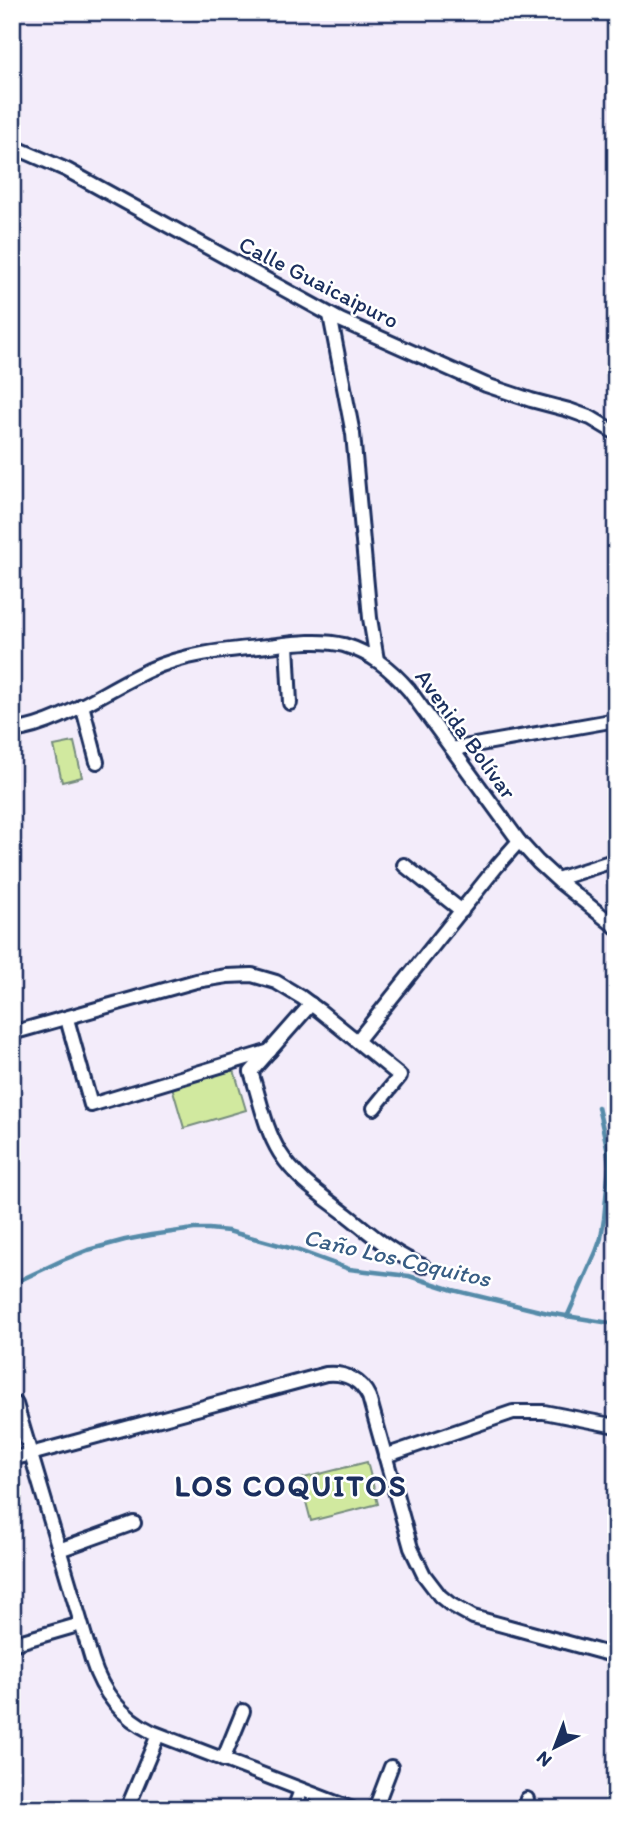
<svg xmlns="http://www.w3.org/2000/svg" width="628" height="1821" font-family="Itim,sans-serif">
<style>
.green{fill:#d1e99f;stroke:#768c7e;stroke-width:2}
.lines{fill:none;stroke-linecap:round;stroke-linejoin:round}
.stream{stroke:#558ba9;stroke-width:4.5}
.minor-casing{stroke:#1b2f5e;stroke-width:18}
.minor{stroke:#fff;stroke-width:12}
.labels{text-anchor:middle;stroke-width:5;stroke-linejoin:round;paint-order:stroke}
.street-label{font-size:23px;fill:#1b2f5e;stroke:#fff}
.water-label{font-size:24px;font-style:italic;fill:#385d84;stroke:#fff}
.district-label{font-size:30px;font-weight:bold;letter-spacing:2px;fill:#1b2f5e;stroke:#fff}
</style>
<rect width="100%" height="100%" fill="#f3ecfa"/>
<filter id="ink" filterUnits="userSpaceOnUse"><feTurbulence type="fractalNoise" baseFrequency=".0143" numOctaves="2"/><feDisplacementMap in="SourceGraphic" scale="14" xChannelSelector="R" yChannelSelector="G"/><feConvolveMatrix kernelMatrix="1 2 1 2 8 2 1 2 1" color-interpolation-filters="sRGB"/></filter>
<g filter="url(#ink)">
<g class="green">
<path d="M74,742L82,777L62,782L54,746Z"/>
<path d="M234,1070L246,1110L184,1128L172,1087Z"/>
<path d="M367,1462L378,1504L311,1521L300,1479Z"/>
</g>
<g class="lines">
<g class="stream">
<path d="M12,1284L63,1260L88,1250L125,1240L151,1235L194,1229H209L228,1231L297,1250L349,1269L409,1276L453,1290L548,1313L616,1324"/>
<path d="M567,1317L596,1252L601,1238L604,1219L609,1166L607,1147L598,1107"/>
</g>
<defs>
<g id="minor">
<path d="M12,146L67,170L340,320L486,385L531,400L569,410L591,418L616,433"/>
<path d="M330,315L353,434L370,618L377,660"/>
<path d="M287,644L290,703"/>
<path d="M82,705L97,762"/>
<path d="M12,731C62,724 103,691 149,670C186,653 228,650 269,646C293,643 320,639 344,645C371,653 390,668 409,690L519,841L538,862L561,883L616,927"/>
<path d="M452,749L616,720"/>
<path d="M404,865L462,911"/>
<path d="M557,879L616,860"/>
<path d="M311,1004L251,1072C260,1099 265,1129 280,1153C296,1179 324,1197 347,1215C371,1234 394,1255 423,1266"/>
<path d="M67,1019L91,1105L270,1051"/>
<path d="M12,1033L196,981L227,976L252,975L276,982L301,997L320,1011L400,1076L374,1108"/>
<path d="M357,1041L497,866L519,841"/>
<path d="M16,1404L92,1660C102,1692 121,1717 152,1732L352,1809"/>
<path d="M385,1456L513,1412H544L616,1426"/>
<path d="M12,1459L326,1374C345,1372 361,1380 369,1397L411,1548L424,1575L440,1596L450,1604L473,1617L616,1656"/>
<path d="M59,1550L134,1523"/>
<path d="M12,1644L81,1624"/>
<path d="M223,1760L243,1711"/>
<path d="M127,1809L158,1735"/>
<path d="M294,1809L301,1790"/>
<path d="M375,1809L391,1767"/>
<path d="M524,1809L527,1799"/>
</g>
</defs>
<use href="#minor" class="minor-casing"/>
<use href="#minor" class="minor"/>
</g>
</g>
<g class="labels">
<g class="street-label">
<text transform="translate(319 282) rotate(27)" y="8">Calle Guaicaipuro</text>
<text transform="translate(466 734) rotate(54)" y="8">Avenida Bolívar</text>
</g>
<g class="water-label">
<text transform="translate(397 1258) rotate(13)" y="8">Caño Los Coquitos</text>
</g>
<g class="district-label">
<text x="291" y="1496">LOS COQUITOS</text>
</g>
</g>
<rect width="628" height="1821" fill="none" stroke="#fff" stroke-width="42"/>
<rect x="21" y="21" width="586" height="1779" fill="none" stroke="#1b2f5e" stroke-width="2.5" filter="url(#ink)"/>
<g transform="translate(555 1747) rotate(222)" stroke="#ffffff" stroke-width="5" paint-order="stroke">
<path d="M0-5L12 26L0 18L-12 26Z" fill="#1b2f5e"/>
<text y="-10" font-size="19" font-weight="bold" text-anchor="middle" fill="#1b2f5e">N</text>
</g>
</svg>
